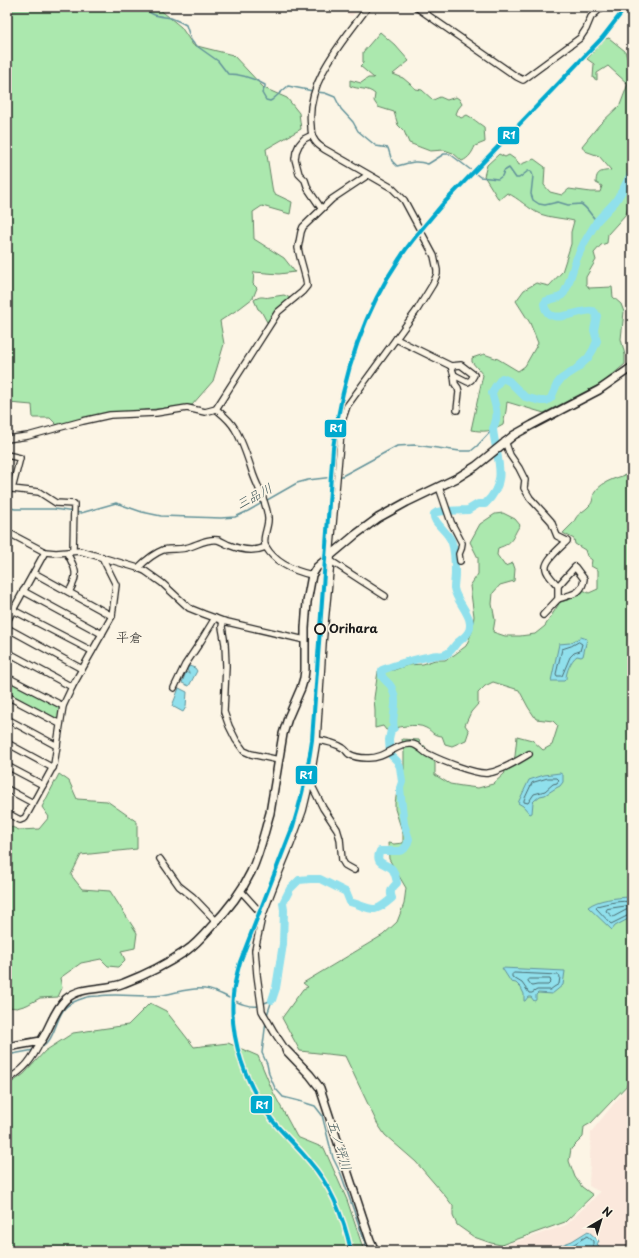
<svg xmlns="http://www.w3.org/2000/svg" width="639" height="1258" font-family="'Playpen Sans','Klee One',sans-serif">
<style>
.built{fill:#fbe8dc}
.green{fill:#abe8ae;stroke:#648265}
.water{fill:#90e0ec;stroke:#629299}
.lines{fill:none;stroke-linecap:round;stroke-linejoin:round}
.shore{stroke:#4a6a6f;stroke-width:1}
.stream{stroke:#629299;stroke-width:1.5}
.river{stroke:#90e0ec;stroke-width:8}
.minor-casing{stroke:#1c1c1c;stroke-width:8}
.tertiary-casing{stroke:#1c1c1c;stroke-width:10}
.minor{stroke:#fcf5e5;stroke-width:5.5}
.tertiary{stroke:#fcf5e5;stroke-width:7}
.rail-1-casing{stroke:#fcf5e5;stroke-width:7}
.rail-1{stroke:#00a9ce;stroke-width:4}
.stop-dot{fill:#fcf5e5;stroke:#1c1c1c;stroke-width:2}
.labels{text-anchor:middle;stroke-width:3.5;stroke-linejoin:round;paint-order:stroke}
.stop-label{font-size:12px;font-weight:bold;fill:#1c1c1c;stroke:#fcf5e5;text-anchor:start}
.water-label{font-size:13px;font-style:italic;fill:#3f575a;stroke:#fcf5e5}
.neighbourhood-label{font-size:13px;fill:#1c1c1c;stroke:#fcf5e5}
.line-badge{stroke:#fcf5e5;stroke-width:1.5}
.badge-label{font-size:11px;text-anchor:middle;font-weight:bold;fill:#fff}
</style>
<rect width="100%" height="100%" fill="#fcf5e5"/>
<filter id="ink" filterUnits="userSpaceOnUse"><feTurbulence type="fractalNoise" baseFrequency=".025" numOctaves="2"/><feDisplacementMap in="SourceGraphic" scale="8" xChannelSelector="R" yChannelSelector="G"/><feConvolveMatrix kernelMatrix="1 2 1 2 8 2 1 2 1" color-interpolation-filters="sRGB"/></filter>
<g filter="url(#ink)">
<g class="built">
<path d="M337,7H359L353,15L351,16Z"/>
<path d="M632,1081V1251H509L510,1244L566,1225L600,1192L589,1186L591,1132Z"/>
</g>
<g class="green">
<path d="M7,7H158V8L181,27L193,45L233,55L264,88L287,98L299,113L301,129L266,149L273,193L292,202L290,214L262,206L253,212L254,239L284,258L295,272L279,274L254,272L253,284L257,288L253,298L240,308L220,321L224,344L213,381L192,405L157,409L111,413L57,425L50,418H33L32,405L9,403L7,407Z"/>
<path d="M380,32L395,45L409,61L393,74L403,78L416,89L422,90L433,100L440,97L447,100L456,97L459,99L462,104L458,109L456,114L461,118L467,115C473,118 478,123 484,127L485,142L475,146C472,153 469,158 462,161L453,153L444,150L430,151L409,143L404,131L398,125L394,112L378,107L374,101L375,94C367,87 359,90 350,86V80L361,83L368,78H374L360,66L363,63V52Z"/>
<path d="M609,38L625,51L630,67L632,69V201L630,203L626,214L608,234L607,243L601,245L594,253L596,260L586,277V284L589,288L612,287L613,297L621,304L624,312L621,339L625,355V364L604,382L544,413L507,402L506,411L503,425C491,432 484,432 471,430L483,375L472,362V358L484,354L498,359L518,371L525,366L538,343L530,323L516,301L524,290L536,283L549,286L562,272L571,244V232L574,221C563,218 551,218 540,214C528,209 519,198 507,193L499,200L484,176L487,165L499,154L505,157L509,155L516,160L519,165L534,159L545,167L544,185L550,192L562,195L569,189L591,192H600L602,186L596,183C596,170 602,172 611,170L599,156L585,151L582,146L599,125L620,105L628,84L608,66L597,73V80L593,78L594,64L587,59L605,39Z"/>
<path d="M284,295L290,298L289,301L270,321L267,322L261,311L258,309L254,300C263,294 263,299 270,297C275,296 279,296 284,295Z"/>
<path d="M632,473V1080L591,1123L584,1127L583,1137L571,1149L569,1161L575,1177L582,1187L593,1195L565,1222L501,1245L491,1243L474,1237L457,1225L453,1216V1206L446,1197L416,1162L385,1135L377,1123L345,1056L300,1051L282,1018L303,989L308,987L303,983L383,935L397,922L404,904L406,888L389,859L388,843L394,844L403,843V834L395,809V803L398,785L404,769V752L402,739L419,740L421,745L425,746L430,759L435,762V775L450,784L462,786L478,788L493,784L505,773L503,769L512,765L515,756L517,736L532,740L543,750L552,745L558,726L553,721L536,719L528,707L519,690L493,682L485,686L478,693V704L471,712L465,725L469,731L466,740L452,746L445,744L442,736C431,735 434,732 426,728C416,722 396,728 386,730L383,726L375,728V711L374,698L378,671L394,670L408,665L423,664L435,660H445L454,655L466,646L472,632L474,616L470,586L478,574V558L470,542L480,524L495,514L503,513L515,519L520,525C512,537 514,543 498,548L497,555L505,566L513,563L515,569L514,581L500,585L493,593L492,604L495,620L493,632L505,636H520L535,634L545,626L560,602L571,599L583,590L589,593L598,589V570L591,566L592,560L587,556L585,550L575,544L574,539L563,533L574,522C577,513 584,512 589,506C594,502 592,496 595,492C603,480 620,477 632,473Z"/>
<path d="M7,678L59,706L60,708L59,719L56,720L7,693Z"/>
<path d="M59,774L69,781L77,799L107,801L137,822V849L81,855L71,875L82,889L110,891L137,933L135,948L121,951L125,960L118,967L108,966L101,959L81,963L60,978L62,988L58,997L40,998L27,1005L17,1008L7,1007V825L19,830L39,829L49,817L42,807Z"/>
<path d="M150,1003L166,1011L194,1047L228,1043L258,1056L273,1092L297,1137L324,1148L347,1200L364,1251H7V1086L24,1074L45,1051L73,1033L128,1025Z"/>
</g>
<g class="water">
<path d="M581,637L587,639L583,656L581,657L577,656C571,660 566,672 566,679L564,681H551L559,644L570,643Z"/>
<path d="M189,666L195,668L197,671L189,686L182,683L186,672L189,674V673L187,670Z"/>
<path d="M179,688L187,692L186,707L183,712L172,706Z"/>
<path d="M560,773L563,775V782L560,786L556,788L545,795L540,796L535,800L533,802L532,813L530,814L523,806L518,803L529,780L544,775Z"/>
<path d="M629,897L632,900V917L615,926L612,930L588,907C598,899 616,898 629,897Z"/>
<path d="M502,968L565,971L563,985L552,994L538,993L536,995V1000L534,1001L531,997H528L525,1001H524V994L521,988L516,983L511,982Z"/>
<path d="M588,1231L599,1241L597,1244L603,1250L600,1251H546L572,1241Z"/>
</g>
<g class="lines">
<g class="shore">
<path d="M579,642L582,644L580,651L574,653L570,657L562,676H557L556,674L562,649L571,646Z"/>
<path d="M548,778H557L559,780L557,783L553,784L545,791L534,794L528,803L524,802V800L532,783Z"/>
<path d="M632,902C621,900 608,903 597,906L596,908L611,924L629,915L632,914"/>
<path d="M627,906L629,907L628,909L613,917L606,911L607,909Z"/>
<path d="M514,973L559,975L560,977L559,984L554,987L550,990H537L532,993H529L522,983L512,977V975Z"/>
<path d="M530,979H550L551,982L548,985H537L532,986L528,981Z"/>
<path d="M559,1251L574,1244L587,1236L593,1241V1246L598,1251"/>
</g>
<g class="stream">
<path d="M145,7C150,17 162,16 171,18C176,20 181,22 186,25L191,40L194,44L218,61L228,74C241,74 253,78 265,85V87L262,93L266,100L270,101L272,100L288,86L313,91"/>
<path d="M317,92L325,93L335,97L341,109L353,122L358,131L376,146L388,148L392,161L397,166C410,163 414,160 428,164L444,154H450L480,177L498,179L502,176L504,171L509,168L516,178H519L528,171H531L533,176L531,194L533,200L539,204L545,205L558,202L568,205L581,204C588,208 591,216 597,221"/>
<path d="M7,507L15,509H54L81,513L116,503L142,512L161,516L221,518L235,517L248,511L297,483L308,480L342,476L397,446L415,445L460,451H471L477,446L493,429"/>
<path d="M262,1004L272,1000"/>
<path d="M267,1015L272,1000"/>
<path d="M266,1021L262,1053L267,1064L269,1074L275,1088L283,1097L299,1101L315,1106L322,1115L333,1158L341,1174L368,1251"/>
<path d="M40,1048C55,1042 55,1019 65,1008C70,1003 77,1000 84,998C88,996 94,996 99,996C120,993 141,998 163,995C176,993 190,987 205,989C224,991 240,1009 259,1006"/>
<path d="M7,1055L34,1050"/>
</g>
<path class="river" d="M272,1000L276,988L283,944L284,910L283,903L290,889L299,880L310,879H320L346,892L350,902C372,908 372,916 392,898C389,891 392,888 397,883C396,878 395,871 391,868C385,863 374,864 380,851H400L404,849L407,845L409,839L404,824L400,788L402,782L400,767L397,761L390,754L389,740L391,730L394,728C391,717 398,705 394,694C393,691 392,687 390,685C386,680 380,678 382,670C398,664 415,659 432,656C436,654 442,657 446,654C451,652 453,647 457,643C463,638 471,633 470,624C470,613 456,601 454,588C454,584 455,578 455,573C455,564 455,551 452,543C449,531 432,523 434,514L437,512L444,511L468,510L478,504H485C510,480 496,459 493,429C493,427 495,425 495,423C499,413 494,402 492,393L495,387L502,378L509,381L525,397L540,401H546L551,398L557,384L561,379L575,370L588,358L593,350L597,341L594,330L597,316C596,314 595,312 593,311C581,307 548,330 544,304L546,301L560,297L564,293L568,285L576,260L584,243L597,221L615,202L622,191L632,172"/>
<defs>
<g id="minor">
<path d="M416,7L517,77L523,80L580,38L586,29L591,17L602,7"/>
<path d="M312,135L304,139L299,145L296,152L295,159L299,174L305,180L308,189L321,208"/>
<path d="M396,339L451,366L454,375L455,384L458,388L459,392L457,410"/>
<path d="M451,366L461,365L474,375L471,380L468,382L454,375"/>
<path d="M216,409C223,415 230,420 235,429C243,442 248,459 253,474C258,488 267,503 268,518C269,527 261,539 266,547C276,564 294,571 312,575"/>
<path d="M7,439L28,436L83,421L110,415L156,413L187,408L205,412L216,409L278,312L302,292L307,286L306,279L300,257L298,248L301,232L303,227L332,199L368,175"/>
<path d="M505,441L510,455L519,468L525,480L524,488L530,498L551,521L557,536L567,541C561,547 544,561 546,569C547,575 554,581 558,586L575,567L584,579C582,595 571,594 558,599"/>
<path d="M7,455L20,458L12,489L39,492L56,503L74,504L73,551"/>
<path d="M439,487L451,522L462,543L461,549L459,554L460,561"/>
<path d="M7,532L45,552L56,553L80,551L138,568L145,571L162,583L189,608L204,614L223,621L305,640"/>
<path d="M67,553C76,569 79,575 69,592"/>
<path d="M331,561L385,596"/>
<path d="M138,568C144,562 155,553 163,550C171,548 178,550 185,548C196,546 206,538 218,540C222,541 226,544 229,545C241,550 254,552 266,547"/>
<path d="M34,573L112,616"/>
<path d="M23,591L102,634"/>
<path d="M13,610L92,651"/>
<path d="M543,615L558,599V586"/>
<path d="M7,621L45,552"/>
<path d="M223,621L222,627L225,644L226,666L224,712L229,726L236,740L244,751L251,754L279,760"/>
<path d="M7,628L82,669"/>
<path d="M7,652L72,687"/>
<path d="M7,677L63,706"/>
<path d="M174,688L185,665L201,641L215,618"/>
<path d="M7,696L60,724"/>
<path d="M7,719L57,746"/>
<path d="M317,740C325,741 335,743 343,748C345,749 347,752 349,754C354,757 361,758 367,758C385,759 396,744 410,744C417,743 422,751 428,754C440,760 476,775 488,773C500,772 519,760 529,754"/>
<path d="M7,743L53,768"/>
<path d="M7,766L43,785"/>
<path d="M310,782L323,808L337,829L340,839L342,860L345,865L354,870"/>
<path d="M7,789L33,803"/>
<path d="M7,813L20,820L25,818L54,765L63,706L72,687L112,616L116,585L102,557"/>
<path d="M160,859L179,886L193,897L216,921"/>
<path d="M241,891L259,911L262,917"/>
<path d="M286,1050L274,1032L262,1011L257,975L255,950L262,917L275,883L291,844L303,811L310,782L317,740L323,643L331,561V547L342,421L347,406L417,310L433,284L437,274V270L434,256L404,200L392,188L324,149C321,147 317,144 315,141C312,137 311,131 311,126C305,82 344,40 368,7"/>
<path d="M7,1080C25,1069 32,1060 41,1041"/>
</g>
<g id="tertiary">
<path d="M7,1047L41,1041C50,1028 54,1010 66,999C82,985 105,991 124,983C145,975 167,964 186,951C195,945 203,936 210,928C227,911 241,893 251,872C260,853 264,833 270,813L283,734L288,718L301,688L304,678L305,670V628L307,602L312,575L317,567L355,535L378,518L407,502L457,478L476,466L514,435L532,425L599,390L632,367"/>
<path d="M286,1050L310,1075L320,1088L370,1240L375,1251"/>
</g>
</defs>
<use href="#minor" class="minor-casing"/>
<use href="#tertiary" class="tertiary-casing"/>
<use href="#minor" class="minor"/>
<use href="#tertiary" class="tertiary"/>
<defs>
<path id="rail-1" d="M351,1251C344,1218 332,1187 309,1161C298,1147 284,1135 272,1120C246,1085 229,1039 233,995C234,984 237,973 240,962L293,826C302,797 308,769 312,740L333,448C342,380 361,315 400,258C412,239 427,223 441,206L602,38L626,7"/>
</defs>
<use href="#rail-1" class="rail-1-casing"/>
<use href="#rail-1" class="rail-1"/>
</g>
</g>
<circle class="stop-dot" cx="320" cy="629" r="5"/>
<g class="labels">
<g class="stop-label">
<text x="329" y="633">Orihara</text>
</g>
<g class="water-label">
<text transform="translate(254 496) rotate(-28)" y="5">三品川</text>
<text transform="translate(340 1145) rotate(73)" y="5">五ノ坪川</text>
</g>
<g class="neighbourhood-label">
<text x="129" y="642">平倉</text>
</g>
</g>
<g class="line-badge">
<rect x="497" y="126" width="23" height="19" rx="4" fill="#00a9ce"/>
<rect x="324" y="419" width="23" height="19" rx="4" fill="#00a9ce"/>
<rect x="295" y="765" width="23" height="20" rx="4" fill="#00a9ce"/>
<rect x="250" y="1095" width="23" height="19" rx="4" fill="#00a9ce"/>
</g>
<g class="badge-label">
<text x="509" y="139">R1</text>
<text x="336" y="432">R1</text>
<text x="306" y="779">R1</text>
<text x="262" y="1109">R1</text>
</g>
<rect width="639" height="1258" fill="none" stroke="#fcf5e5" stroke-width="24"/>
<rect x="12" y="12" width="615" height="1234" fill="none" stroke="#1c1c1c" stroke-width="1.5" filter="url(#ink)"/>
<g transform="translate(601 1220) rotate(38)" stroke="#fcf5e5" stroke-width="3" paint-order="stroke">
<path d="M0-3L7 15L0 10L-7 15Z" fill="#1c1c1c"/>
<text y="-6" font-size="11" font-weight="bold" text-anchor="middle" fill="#1c1c1c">N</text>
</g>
</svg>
